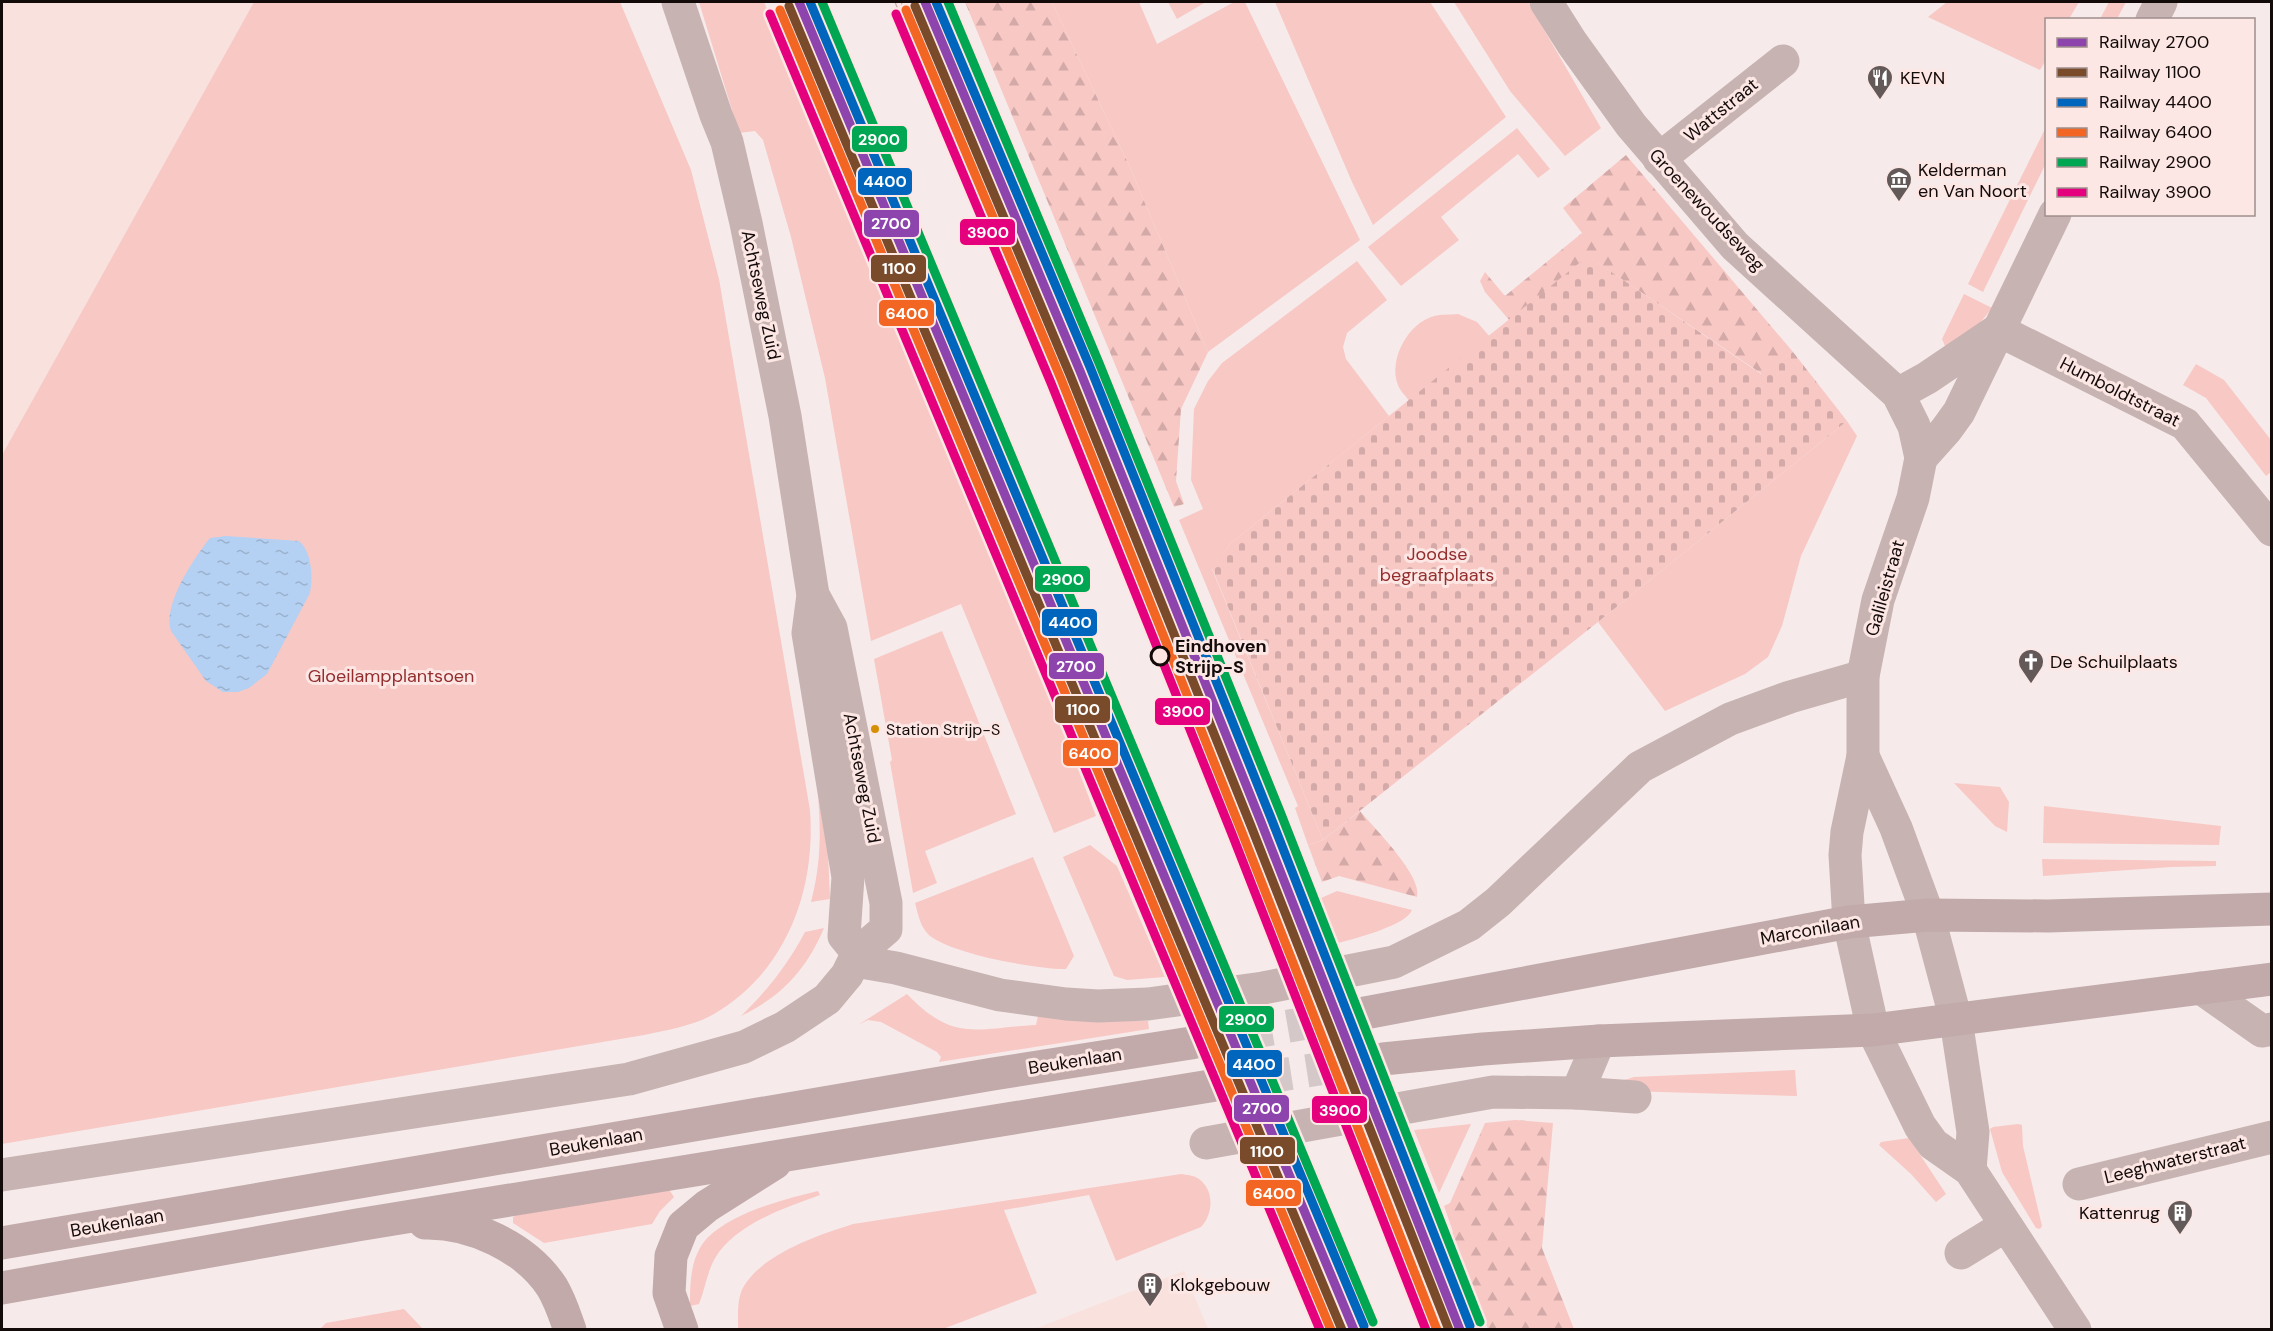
<svg xmlns="http://www.w3.org/2000/svg" width="2273" height="1331" font-family="'DM Sans',sans-serif">
<style>
.built{fill:#f9e1de}
.green{fill:#f8c8c5}
.forest{fill:url(#forest-firs)}
.cemetery{fill:url(#cemetery-stones)}
.water{fill:url(#water-ripples)}
.lines{fill:none;stroke-linecap:round;stroke-linejoin:round}
.primary-tunnel{stroke:#d4c9c8;stroke-width:33;stroke-dasharray:33 16;stroke-linecap:butt}
.minor{stroke:#c7b3b1;stroke-width:33}
.tertiary{stroke:#c7b3b1;stroke-width:33}
.primary{stroke:#c1aaa9;stroke-width:33}
.rail-casing{stroke:#bcafae;stroke-width:7}
.rail{stroke:#fce7e4;stroke-width:4.5;stroke-dasharray:14;stroke-linecap:butt}
.rail-1-casing{stroke:#fce7e4;stroke-width:14}
.rail-2-casing{stroke:#fce7e4;stroke-width:14}
.rail-3-casing{stroke:#fce7e4;stroke-width:14}
.rail-4-casing{stroke:#fce7e4;stroke-width:14}
.rail-5-casing{stroke:#fce7e4;stroke-width:14}
.rail-6-casing{stroke:#fce7e4;stroke-width:14}
.rail-1{stroke:#8e44ad;stroke-width:9}
.rail-2{stroke:#7a4b2a;stroke-width:9}
.rail-3{stroke:#0065bd;stroke-width:9}
.rail-4{stroke:#f26522;stroke-width:9}
.rail-5{stroke:#00a651;stroke-width:9}
.rail-6{stroke:#e5007d;stroke-width:9}
.stop-dot{fill:#fce7e4;stroke:#130a0a;stroke-width:3}
.bus-dot{fill:#d58f02;stroke:#fce7e4;stroke-width:2}
.labels{text-anchor:middle;stroke-width:6;stroke-linejoin:round;paint-order:stroke}
.bus-label{font-size:16px;fill:#130a0a;stroke:#fce7e4;text-anchor:start}
.poi-label{font-size:18px;fill:#130a0a;stroke:#fce7e4;text-anchor:start}
.street-label{font-size:18px;fill:#130a0a;stroke:#fce7e4}
.park-label{font-size:18px;fill:#942d2d;stroke:#fce7e4}
.stop-label{font-size:18px;font-weight:bold;fill:#130a0a;stroke:#fce7e4;text-anchor:start}
.line-badge{stroke:#fce7e4;stroke-width:2}
.badge-label{font-size:16px;text-anchor:middle;font-weight:bold;fill:#fff}
</style>
<defs>
<pattern id="forest-firs" width="22" height="20" patternUnits="userSpaceOnUse" patternTransform="scale(1.5)"><rect width="22" height="20" fill="#f8c8c5"/><path d="M5 1l3.5 6h-7zM16 11l3.5 6h-7z" fill="#d4aaa8"/></pattern>
<pattern id="cemetery-stones" width="16" height="16" patternUnits="userSpaceOnUse" patternTransform="scale(1.5)"><rect width="16" height="16" fill="#f8c8c5"/><path d="M2 7V4a2 2 0 0 1 4 0v3zM10 15v-3a2 2 0 0 1 4 0v3z" fill="#d4aaa8"/></pattern>
<pattern id="water-ripples" width="26" height="14" patternUnits="userSpaceOnUse" patternTransform="scale(1.5)"><rect width="26" height="14" fill="#b4d0f2"/><path d="M2 4q2-2 4 0t4 0M15 11q2-2 4 0t4 0" fill="none" stroke="#9ab1ce"/></pattern>
</defs>
<rect width="100%" height="100%" fill="#f6ebea"/>
<g class="built">
<path d="M2,2H254L2,455Z"/>
<path d="M1184,1271L1208,1329H1034Z"/>
</g>
<g class="green">
<path d="M254,2H620L691,170L719,279L810,810C816,891 786,972 714,1014C693,1026 667,1030 644,1035L2,1144V455Z"/>
<path d="M699,2H764L1069,739L1067,740L1096,816L1054,833L961,604L871,641L825,378L791,237L763,140L755,131L739,133Z"/>
<path d="M1052,2H1139L1157,44L1234,2H1245L1360,240L1208,352L1128,163Z"/>
<path d="M1168,2H1206L1177,19Z"/>
<path d="M1275,2H1430L1506,117L1373,225L1352,182Z"/>
<path d="M1454,2H1528L1601,128L1565,156L1510,91Z"/>
<path d="M1947,2H2079L2069,19L2046,20V60L2040,70L1928,17Z"/>
<path d="M2109,2H2126L2117,19H2100Z"/>
<path d="M2046,127V163L1983,292L1968,284Z"/>
<path d="M1517,128L1550,169L1538,178L1518,154L1441,217L1459,240L1401,286L1368,247Z"/>
<path d="M1357,261L1387,300L1347,333L1343,347L1346,359L1389,416L1231,543L1212,569L1323,840L1308,845L1295,808L1298,806L1179,520L1203,509L1191,480L1194,409L1208,381L1222,363Z"/>
<path d="M1964,294L1992,308L1980,323L1947,351L1942,339Z"/>
<path d="M1458,314L1477,322L1490,337L1409,401C1406,396 1400,391 1398,385C1388,360 1408,323 1434,316C1441,314 1450,315 1458,314Z"/>
<path d="M2196,364L2224,380L2271,440V472L2266,476L2206,398L2183,385Z"/>
<path d="M1847,421L1857,436L1801,556L1782,626L1768,657L1745,674L1665,711L1598,622Z"/>
<path d="M942,631L1016,814L925,851L937,883L913,893L890,762L892,760L874,659Z"/>
<path d="M1954,783L2000,787L2009,802L2007,832L1995,826Z"/>
<path d="M818,795L828,853L830,899L811,902C821,864 821,833 818,795Z"/>
<path d="M2044,806L2221,826L2219,845L2043,843Z"/>
<path d="M1090,845L1117,866L1165,977L1127,980L1114,976L1063,857Z"/>
<path d="M1033,857L1074,956L1066,969C1040,970 944,953 927,933C920,925 918,914 915,903Z"/>
<path d="M2042,859L2216,861V866L2172,867L2043,876Z"/>
<path d="M1337,891L1412,910C1407,925 1354,939 1338,943L1321,898Z"/>
<path d="M824,928C807,969 781,997 741,1016C767,991 788,964 805,932Z"/>
<path d="M907,994C954,1043 976,1028 1036,1025L1038,1016L1090,1021H1148L1149,1029L939,1062L941,1057L937,1052L881,1022L868,1020L858,1025Z"/>
<path d="M1795,1070L1797,1096L1627,1091L1621,1081L1634,1077Z"/>
<path d="M1471,1124L1439,1193L1414,1130Z"/>
<path d="M2018,1124L2022,1125L2023,1146L2042,1226L2040,1229L2036,1228L2002,1172L1990,1129L1993,1127Z"/>
<path d="M1909,1138L1946,1194L1936,1202L1911,1174L1879,1145L1881,1142Z"/>
<path d="M1181,1174C1187,1175 1194,1175 1199,1179C1215,1191 1213,1214 1201,1227L1116,1261L1089,1195L1004,1210L1037,1293L943,1329L739,1330L738,1327C738,1314 737,1297 744,1286C764,1253 819,1235 853,1224Z"/>
<path d="M666,1190L670,1191L674,1197L660,1211L652,1224L544,1243L513,1223V1217L517,1215Z"/>
<path d="M818,1191L820,1195C784,1208 733,1225 714,1260C707,1273 705,1289 699,1304L690,1306C690,1287 690,1265 700,1248C718,1216 784,1199 818,1191Z"/>
<path d="M404,1309L423,1329H320L326,1323Z"/>
</g>
<g class="forest">
<path d="M965,2H1052L1128,163L1208,352L1181,409L1176,481L1184,504L1174,507Z"/>
<path d="M1626,155L1793,352L1762,374L1589,257L1510,321L1485,292L1480,281L1485,272L1505,296L1582,233L1563,208Z"/>
<path d="M1360,811C1374,828 1423,876 1417,897L1339,876L1322,882L1308,845L1323,840Z"/>
<path d="M1515,1120L1553,1123L1542,1248L1574,1329H1488L1450,1234L1453,1232L1444,1206L1450,1203L1485,1123Z"/>
</g>
<path class="cemetery" d="M1588,256L1761,374L1793,352L1847,421L1598,622L1323,840L1212,568L1231,543Z"/>
<path class="water" d="M226,536L299,541C312,552 313,577 310,593L267,674L249,688L238,692H223L206,681L171,631C162,605 194,558 210,538Z"/>
<g class="lines">
<g class="primary-tunnel">
<path d="M1191,1043L1365,1013"/>
<path d="M1210,1086L1383,1059"/>
</g>
<g class="minor">
<path d="M1659,159L1783,61"/>
<path d="M1998,330L2185,424L2272,530"/>
<path d="M855,961L896,968L1000,995L1066,1004L1098,1006L1148,1004L1263,988L1394,962L1469,925L1498,902L1640,767L1730,719L1790,697L1863,676"/>
<path d="M2201,988L2262,1031L2272,1029"/>
<path d="M1577,1093L1599,1041"/>
<path d="M1206,1143L1493,1092L1577,1093L1635,1097"/>
<path d="M2079,1184L2272,1137"/>
<path d="M1961,1253L2005,1226"/>
</g>
<g class="tertiary">
<path d="M678,2L716,115L727,142L746,223L785,416L813,595L808,633L848,877L844,936L858,953"/>
<path d="M1546,2L1572,43L1631,125L1735,246L1898,394L1914,426L1921,458L1913,498L1878,600L1863,676V756L1847,832L1845,855L1849,922L1873,1030L1920,1126L1933,1144L1970,1170L2075,1330"/>
<path d="M2152,20L2161,2"/>
<path d="M1898,394L1927,378L1998,330"/>
<path d="M1921,458L1946,430L1959,412L2055,214"/>
<path d="M1863,756L1896,828L1928,915L1956,1020L1973,1132L1970,1170"/>
<path d="M2,1175L629,1079L744,1047L785,1027L827,999L847,975L858,953L886,929V903L831,628L813,595"/>
</g>
<g class="primary">
<path d="M1365,1013L1849,922L1928,915L2048,916L2272,909"/>
<path d="M1383,1059L1483,1049L1599,1041L1873,1030L2272,979"/>
<path d="M425,1223C471,1222 526,1247 552,1287C560,1300 565,1316 570,1330"/>
<path d="M2,1243L993,1074L1191,1043"/>
<path d="M2,1288L357,1225L1210,1086"/>
<path d="M682,1330L669,1293L671,1256L683,1226L707,1206L775,1163"/>
</g>
<defs>
<path id="rail" d="M898,2L1169,660L1434,1330"/>
</defs>
<use href="#rail" class="rail-casing"/>
<use href="#rail" class="rail"/>
<defs>
<g id="rail-1">
<path d="M799,2L1354,1330"/>
<path d="M925,2L1080,371L1261,822L1460,1330"/>
</g>
<g id="rail-2">
<path d="M789,6L1342,1330"/>
<path d="M915,6L1070,375L1251,826L1449,1330"/>
</g>
<g id="rail-3">
<path d="M810,2L1364,1326"/>
<path d="M936,2L1090,367L1271,818L1470,1326"/>
</g>
<g id="rail-4">
<path d="M780,10L1331,1330"/>
<path d="M906,10L1061,379L1241,830L1437,1330"/>
</g>
<g id="rail-5">
<path d="M822,2L1373,1322"/>
<path d="M948,2L1099,363L1281,814L1480,1322"/>
</g>
<g id="rail-6">
<path d="M770,14L1320,1330"/>
<path d="M896,14L1051,383L1232,834L1426,1330"/>
</g>
</defs>
<use href="#rail-1" class="rail-1-casing"/>
<use href="#rail-2" class="rail-2-casing"/>
<use href="#rail-3" class="rail-3-casing"/>
<use href="#rail-4" class="rail-4-casing"/>
<use href="#rail-5" class="rail-5-casing"/>
<use href="#rail-6" class="rail-6-casing"/>
<use href="#rail-1" class="rail-1"/>
<use href="#rail-2" class="rail-2"/>
<use href="#rail-3" class="rail-3"/>
<use href="#rail-4" class="rail-4"/>
<use href="#rail-5" class="rail-5"/>
<use href="#rail-6" class="rail-6"/>
</g>
<defs>
<symbol id="restaurant-pin" viewBox="-11 -11 22 30"><path d="M0 17L-7.5 6A9.5 9.5 0 1 1 7.5 6Z" fill="#625958" stroke="#fce7e4"/><path d="M-5-6h1v4h1v-4h1v4h1v-4h1v5L-1.5 .5V6h-2V.5L-5-1ZM5-6V6H3V1.5H1.5Q1.5-4 5-6Z" fill="#fff"/></symbol>
<symbol id="museum-pin" viewBox="-11 -11 22 30"><path d="M0 17L-7.5 6A9.5 9.5 0 1 1 7.5 6Z" fill="#625958" stroke="#fce7e4"/><path d="M0-6L6-3V-2H-6V-3ZM-5-1h2V3h-2ZM-1-1h2V3h-2ZM3-1h2V3H3ZM-6 4H6V6H-6Z" fill="#fff"/></symbol>
<symbol id="church-pin" viewBox="-11 -11 22 30"><path d="M0 17L-7.5 6A9.5 9.5 0 1 1 7.5 6Z" fill="#625958" stroke="#fce7e4"/><path d="M-1.2-6h2.4v3.5h3.3v2.4h-3.3V6h-2.4V-.1h-3.3v-2.4h3.3Z" fill="#fff"/></symbol>
<symbol id="building-pin" viewBox="-11 -11 22 30"><path d="M0 17L-7.5 6A9.5 9.5 0 1 1 7.5 6Z" fill="#625958" stroke="#fce7e4"/><path d="M-4-6H4V6H1V3H-1V6H-4ZM-2.5-4.3h1.7v1.8h-1.7ZM.8-4.3h1.7v1.8H.8ZM-2.5-1h1.7V.8h-1.7ZM.8-1h1.7V.8H.8Z" fill="#fff"/></symbol>
</defs>
<g fill-rule="evenodd">
<use href="#restaurant-pin" x="1865" y="63" width="30" height="40"/>
<use href="#museum-pin" x="1884" y="165" width="30" height="40"/>
<use href="#church-pin" x="2016" y="647" width="30" height="40"/>
<use href="#building-pin" x="2165" y="1198" width="30" height="40"/>
<use href="#building-pin" x="1135" y="1270" width="30" height="40"/>
</g>
<circle class="stop-dot" cx="1160" cy="656" r="9"/>
<circle class="bus-dot" cx="875" cy="729" r="5"/>
<g class="labels">
<g class="bus-label">
<text x="886" y="735">Station Strijp-S</text>
</g>
<g class="poi-label">
<text x="1900" y="84">KEVN</text>
<text x="1918" y="176">Kelderman<tspan x="1918" dy="21">en Van Noort</tspan></text>
<text x="2050" y="668">De Schuilplaats</text>
<text x="2160" y="1219" text-anchor="end">Kattenrug</text>
<text x="1170" y="1291">Klokgebouw</text>
</g>
<g class="street-label">
<text transform="translate(1721 110) rotate(-39)" y="6">Wattstraat</text>
<text transform="translate(1707 210) rotate(47)" y="6">Groenewoudseweg</text>
<text transform="translate(761 295) rotate(78)" y="6">Achtseweg Zuid</text>
<text transform="translate(2120 392) rotate(27)" y="6">Humboldtstraat</text>
<text transform="translate(1885 588) rotate(-74)" y="6">Galileistraat</text>
<text transform="translate(862 778) rotate(79)" y="6">Achtseweg Zuid</text>
<text transform="translate(1810 930) rotate(-10)" y="6">Marconilaan</text>
<text transform="translate(1075 1061) rotate(-9)" y="6">Beukenlaan</text>
<text transform="translate(596 1142) rotate(-10)" y="6">Beukenlaan</text>
<text transform="translate(2175 1160) rotate(-14)" y="6">Leeghwaterstraat</text>
<text transform="translate(117 1223) rotate(-10)" y="6">Beukenlaan</text>
</g>
<g class="park-label">
<text x="1437" y="560">Joodse<tspan x="1437" dy="21">begraafplaats</tspan></text>
<text x="391" y="682">Gloeilampplantsoen</text>
</g>
<g class="stop-label">
<text x="1175" y="652">Eindhoven<tspan x="1175" dy="21">Strijp-S</tspan></text>
</g>
</g>
<g class="line-badge">
<rect x="851" y="125" width="57" height="28" rx="6" fill="#00a651"/>
<rect x="857" y="167" width="56" height="29" rx="6" fill="#0065bd"/>
<rect x="863" y="209" width="57" height="29" rx="6" fill="#8e44ad"/>
<rect x="959" y="218" width="57" height="28" rx="6" fill="#e5007d"/>
<rect x="870" y="254" width="57" height="29" rx="6" fill="#7a4b2a"/>
<rect x="878" y="299" width="57" height="28" rx="6" fill="#f26522"/>
<rect x="1034" y="565" width="57" height="28" rx="6" fill="#00a651"/>
<rect x="1041" y="608" width="57" height="29" rx="6" fill="#0065bd"/>
<rect x="1048" y="652" width="57" height="28" rx="6" fill="#8e44ad"/>
<rect x="1054" y="695" width="57" height="29" rx="6" fill="#7a4b2a"/>
<rect x="1154" y="697" width="57" height="29" rx="6" fill="#e5007d"/>
<rect x="1062" y="739" width="57" height="28" rx="6" fill="#f26522"/>
<rect x="1218" y="1005" width="57" height="28" rx="6" fill="#00a651"/>
<rect x="1226" y="1049" width="57" height="29" rx="6" fill="#0065bd"/>
<rect x="1233" y="1094" width="57" height="29" rx="6" fill="#8e44ad"/>
<rect x="1311" y="1095" width="57" height="29" rx="6" fill="#e5007d"/>
<rect x="1239" y="1136" width="57" height="29" rx="6" fill="#7a4b2a"/>
<rect x="1245" y="1179" width="57" height="28" rx="6" fill="#f26522"/>
</g>
<g class="badge-label">
<text x="879" y="145">2900</text>
<text x="885" y="187">4400</text>
<text x="891" y="229">2700</text>
<text x="988" y="238">3900</text>
<text x="899" y="274">1100</text>
<text x="907" y="319">6400</text>
<text x="1063" y="585">2900</text>
<text x="1070" y="628">4400</text>
<text x="1076" y="672">2700</text>
<text x="1083" y="715">1100</text>
<text x="1183" y="717">3900</text>
<text x="1090" y="759">6400</text>
<text x="1246" y="1025">2900</text>
<text x="1254" y="1070">4400</text>
<text x="1262" y="1114">2700</text>
<text x="1340" y="1116">3900</text>
<text x="1267" y="1157">1100</text>
<text x="1274" y="1199">6400</text>
</g>
<rect width="2273" height="1331" fill="none" stroke="#130a0a" stroke-width="6"/>
<rect x="2045" y="18" width="210" height="198" fill="#fce7e4" stroke="#9f8f8d" stroke-width="1.5"/>
<rect x="2057" y="38" width="30" height="9" fill="#8e44ad" stroke="#9f8f8d" stroke-width="1.5"/>
<text x="2099" y="48" font-size="18" fill="#130a0a">Railway 2700</text>
<rect x="2057" y="68" width="30" height="9" fill="#7a4b2a" stroke="#9f8f8d" stroke-width="1.5"/>
<text x="2099" y="78" font-size="18" fill="#130a0a">Railway 1100</text>
<rect x="2057" y="98" width="30" height="9" fill="#0065bd" stroke="#9f8f8d" stroke-width="1.5"/>
<text x="2099" y="108" font-size="18" fill="#130a0a">Railway 4400</text>
<rect x="2057" y="128" width="30" height="9" fill="#f26522" stroke="#9f8f8d" stroke-width="1.5"/>
<text x="2099" y="138" font-size="18" fill="#130a0a">Railway 6400</text>
<rect x="2057" y="158" width="30" height="9" fill="#00a651" stroke="#9f8f8d" stroke-width="1.5"/>
<text x="2099" y="168" font-size="18" fill="#130a0a">Railway 2900</text>
<rect x="2057" y="188" width="30" height="9" fill="#e5007d" stroke="#9f8f8d" stroke-width="1.5"/>
<text x="2099" y="198" font-size="18" fill="#130a0a">Railway 3900</text>
</svg>
